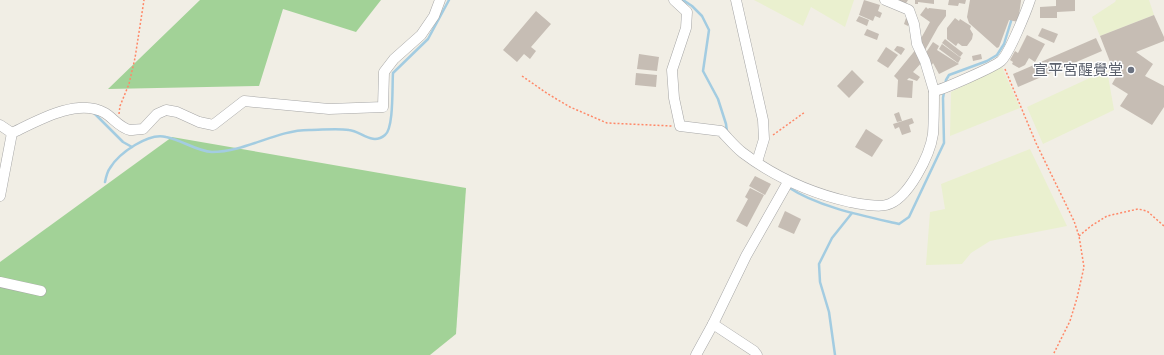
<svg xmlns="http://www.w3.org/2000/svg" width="1164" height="355" font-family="Signika,'Noto Sans TC',sans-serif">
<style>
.farmland{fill:#eaf0cf}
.forest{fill:#a2d297}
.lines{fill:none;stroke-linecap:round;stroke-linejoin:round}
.stream{stroke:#a3cce1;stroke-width:2.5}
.building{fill:#c6bdb4}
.minor-casing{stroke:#a6a6a6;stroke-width:11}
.path{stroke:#ff8868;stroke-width:1.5;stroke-dasharray:2 2;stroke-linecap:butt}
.minor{stroke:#fff;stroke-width:10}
.worship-dot{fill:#6b7280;stroke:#fff;stroke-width:1.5}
.labels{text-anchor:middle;stroke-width:3;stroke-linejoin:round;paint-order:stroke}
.worship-label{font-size:15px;fill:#5b616d;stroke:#fff;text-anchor:end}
</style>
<rect width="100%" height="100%" fill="#f1eee5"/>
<g class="farmland">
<path d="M754,0H854L845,27L811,7L803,26Z"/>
<path d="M1116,0H1149L1154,15L1100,36L1092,17L1115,2Z"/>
<path d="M1002,67L1020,108L950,136L951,92Z"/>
<path d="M1107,70L1114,110L1043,144L1027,107Z"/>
<path d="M1030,149L1067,226L990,241L971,253L962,264L926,265L930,212L945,209L941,184Z"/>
</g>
<g class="forest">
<path d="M200,0H381L356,32L283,9L259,86L108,89Z"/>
<path d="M172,137L466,188L456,334L430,355H0V262Z"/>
</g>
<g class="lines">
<g class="stream">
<path d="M683,0L692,6L702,16L709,30L703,71L718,99L726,124L727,132"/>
<path d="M945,85L946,80L949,75L987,61L997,55L1004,44L1012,18"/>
<path d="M94,113L123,142L132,147"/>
<path d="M105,182C106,177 107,172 110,168C119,153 149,132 166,137C182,140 196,151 212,152C246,152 276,130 309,130C322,130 336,128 349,130C361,131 372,146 385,135C394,128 392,86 393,73L428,39L449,0"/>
<path d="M788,187C818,207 864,216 899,224L909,217L944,143L943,98L944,92"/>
<path d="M835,355L829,312L820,282L819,264L832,238L852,213"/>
</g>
</g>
<g class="building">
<path d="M864,0L880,5L878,11L882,13L880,18L875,16L873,21L859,15Z"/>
<path d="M900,0H908L905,5L899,2Z"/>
<path d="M915,0H934V4L918,2V4H915Z"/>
<path d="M949,0H966L965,4L959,3L958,6L948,5Z"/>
<path d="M970,0H1021V1L1018,22L1009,20L999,47L997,48L969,23L967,17Z"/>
<path d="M1056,0H1075V11L1057,12V18H1040V7L1056,6Z"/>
<path d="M926,7L928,9L929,8L946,10V16L938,27L924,52L919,42L930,22L920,15Z"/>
<path d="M536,11L551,24L531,47L536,51L530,59L524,54L517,62L503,50Z"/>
<path d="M1154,15L1164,37V41L1136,52L1153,64L1145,76L1164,86V107L1152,125L1120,106L1128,94L1112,84L1116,77L1100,36Z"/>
<path d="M859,16L869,20L867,26L856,21Z"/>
<path d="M906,18L910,22L908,26L904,24Z"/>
<path d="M955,18L959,21L960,19L971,26L970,29L973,34L972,39L967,46H962L958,43L956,46L947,39V28Z"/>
<path d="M1042,28L1058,34L1054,43L1038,36Z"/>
<path d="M867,29L879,34L877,40L864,35Z"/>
<path d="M1027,35L1045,44L1035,62L1029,58L1025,65L1019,68L1012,64L1013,62L1010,60L1015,51L1018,53Z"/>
<path d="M1096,38L1102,51L1018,87L1013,74Z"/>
<path d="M945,39L963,53L960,57L942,43Z"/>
<path d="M933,42L939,46L937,50L959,64L939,74L933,63L930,68L925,54Z"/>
<path d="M942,44L961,58L958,63L939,49Z"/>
<path d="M897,46L902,47L905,49L901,55L894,50Z"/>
<path d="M886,47L898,55L888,68L877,61Z"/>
<path d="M917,48L923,61L913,72L920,77L917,81L909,78L907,80L913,81L912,98L897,97L898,80L894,76Z"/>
<path d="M639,54L659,57L657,71L637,69Z"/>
<path d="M981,54L982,59L973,61L972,56Z"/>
<path d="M852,70L864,82L849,98L837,86Z"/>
<path d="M636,73L657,75L656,87L635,85Z"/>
<path d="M899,112L902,121L897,122L894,114Z"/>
<path d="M912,118L914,123L909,125L911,132L902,135L899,127L895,129L893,124Z"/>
<path d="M866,129L883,140L872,157L855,147Z"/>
<path d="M755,176L771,184L765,195L749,186Z"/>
<path d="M750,188L764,195L747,227L736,221L748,199L745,197Z"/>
<path d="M785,211L801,219L794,234L778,227Z"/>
</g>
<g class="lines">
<defs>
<g id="minor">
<path d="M674,0L687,12L686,28L672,70L674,98L680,126L721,131C728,138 735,147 743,153C775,177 810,193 850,202C858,204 878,207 886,205C908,200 930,155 933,134C934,120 934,105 934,91C942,90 994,67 1001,61C1009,54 1026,12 1030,0"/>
<path d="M736,0L763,120L764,139L757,162"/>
<path d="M885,0L909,10L914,24L917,44L925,61L934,91"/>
<path d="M0,125L12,133"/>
<path d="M0,196L12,133C37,121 78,97 105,113C113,118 120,128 130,130C134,130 139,129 143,129L157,114L166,110L177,112L199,122L213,125L244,101L329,109L383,107L384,72L394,59L421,35L434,16L440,0"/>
<path d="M0,282L41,291"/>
<path d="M713,324L754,351L757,355"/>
<path d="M696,355L713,324L746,256L788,182"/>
</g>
</defs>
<use href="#minor" class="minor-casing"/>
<g class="path">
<path d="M1005,69L1036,143L1074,221L1079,236L1084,267L1077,298L1070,321L1053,355"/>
<path d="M522,76L548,94L570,107L607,123L672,126"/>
<path d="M119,114L120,106L129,84L135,58L144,0"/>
<path d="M773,135L805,112"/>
<path d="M1079,236L1091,226L1107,216L1138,209L1147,211L1164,226"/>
</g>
<use href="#minor" class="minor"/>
</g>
<circle class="worship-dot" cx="1131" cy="70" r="4"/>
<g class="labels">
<g class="worship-label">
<text x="1123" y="75">宣平宮醒覺堂</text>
</g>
</g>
</svg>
